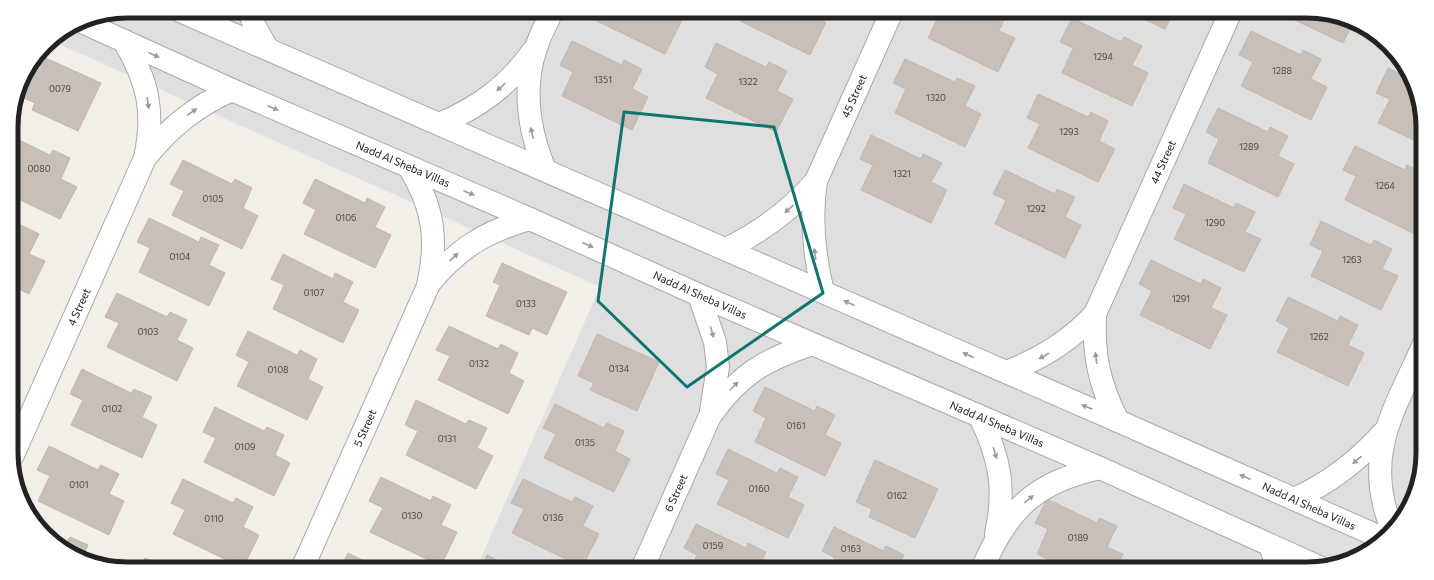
<svg xmlns="http://www.w3.org/2000/svg" width="1434" height="580" font-family="Commissioner,sans-serif">
<style>
.residential{fill:#e0dfdf}
.building{fill:#c7bfb8;stroke:#c4b6ab}
.lines{fill:none;stroke-linecap:round;stroke-linejoin:round}
.street-casing{stroke:#a9a9a9;stroke-width:24}
.street{stroke:#fff;stroke-width:22}
.oneway{fill:#9c9c9c}
.marked{fill:none;stroke:#0f766e;stroke-width:3;stroke-linejoin:round}
.labels{text-anchor:middle;stroke-width:3;stroke-linejoin:round;paint-order:stroke}
.number-label{font-size:9px;fill:#4b4948}
.street-label{font-size:11px;fill:#222;stroke:#fff}
.rim{fill:none;stroke:#222;stroke-width:5}
</style>
<rect width="100%" height="100%" fill="#f2efe9"/>
<path class="residential" d="M127,11H1307L1345,17L1394,51L1422,111L1423,453L1417,491L1378,545L1315,569H476L600,287L50,40L83,20Z"/>
<g class="building">
<path d="M599,11H667L666,13L682,20L665,54L595,20Z"/>
<path d="M745,11H812L810,15L826,22L810,55L740,21Z"/>
<path d="M935,11H1008L999,31L1015,38L998,72L928,38L940,13Z"/>
<path d="M1127,11H1174L1165,29Z"/>
<path d="M1276,11H1307L1345,17L1353,23L1343,43Z"/>
<path d="M1072,18L1121,42L1124,37L1142,46L1132,65L1148,73L1132,106L1062,73L1073,48L1060,42Z"/>
<path d="M1251,31L1301,55L1303,50L1321,59L1311,79L1327,87L1311,120L1241,86L1253,62L1239,55Z"/>
<path d="M572,41L622,65L624,60L642,69L632,89L648,97L632,130L562,96L573,72L560,65Z"/>
<path d="M716,43L766,67L769,62L787,71L777,91L793,99L776,132L706,98L718,74L705,67Z"/>
<path d="M39,55L101,83L78,131L32,110L35,103L19,96Z"/>
<path d="M905,59L955,82L957,78L975,86L965,106L981,114L965,147L895,113L906,89L893,83Z"/>
<path d="M1388,68L1406,77L1422,111V144L1378,123L1390,99L1376,93Z"/>
<path d="M1038,94L1088,117L1091,112L1108,121L1099,141L1115,149L1098,182L1028,148L1040,124L1027,118Z"/>
<path d="M1218,108L1268,132L1270,127L1288,136L1278,156L1294,164L1278,197L1208,163L1219,139L1206,132Z"/>
<path d="M871,135L921,159L923,154L942,163L931,182L947,190L931,223L861,190L873,165L860,159Z"/>
<path d="M11,136L50,155L53,150L70,158L61,179L77,187L60,219L12,196Z"/>
<path d="M1355,146L1405,170L1407,165L1422,172V179L1415,193L1422,197V219L1415,234L1345,200L1356,176L1343,170Z"/>
<path d="M183,160L232,184L235,179L252,188L243,208L258,216L242,249L172,215L184,191L170,184Z"/>
<path d="M1005,170L1055,194L1057,189L1075,197L1065,217L1081,225L1065,258L995,224L1006,200L993,194Z"/>
<path d="M315,179L365,203L367,198L385,207L375,227L391,235L375,268L304,234L316,210L303,203Z"/>
<path d="M1184,184L1234,208L1236,203L1255,212L1245,232L1261,239L1244,272L1174,239L1186,214L1173,208Z"/>
<path d="M149,218L199,242L201,237L219,245L209,265L225,273L209,306L139,272L150,248L137,242Z"/>
<path d="M1321,221L1371,245L1374,240L1392,249L1382,269L1398,276L1381,310L1311,276L1323,251L1310,245Z"/>
<path d="M21,225L39,234L29,254L45,261L29,294L12,286V227L18,230Z"/>
<path d="M283,254L333,279L335,273L353,282L343,302L359,310L343,343L273,309L284,285L271,279Z"/>
<path d="M1151,260L1201,284L1203,279L1221,288L1211,308L1227,315L1210,349L1140,315L1152,291L1139,284Z"/>
<path d="M502,263L567,292L547,335L532,328L529,335L486,316L500,285L493,282Z"/>
<path d="M117,293L167,317L170,312L187,320L177,340L193,348L177,381L107,347L119,323L105,317Z"/>
<path d="M1288,297L1338,321L1340,316L1358,325L1348,345L1364,353L1348,386L1277,352L1289,328L1276,321Z"/>
<path d="M449,326L498,349L501,344L518,353L509,373L524,381L508,414L438,380L450,356L436,350Z"/>
<path d="M248,331L297,355L300,350L317,359L308,379L323,387L307,420L237,386L249,362L236,355Z"/>
<path d="M597,334L659,362L637,411L590,390L594,383L578,376Z"/>
<path d="M82,369L131,393L134,389L152,397L142,417L157,425L142,458L71,425L83,400L70,394Z"/>
<path d="M765,387L815,411L817,406L835,415L825,435L841,443L825,476L755,442L766,418L753,411Z"/>
<path d="M416,400L466,424L469,420L487,428L477,448L493,456L476,489L406,455L418,431L405,425Z"/>
<path d="M555,404L604,428L607,423L624,431L615,451L630,459L614,492L544,458L556,434L543,428Z"/>
<path d="M215,407L264,431L267,427L284,435L275,455L290,463L274,496L204,462L216,438L203,432Z"/>
<path d="M49,446L98,470L101,465L119,474L109,494L124,501L109,535L38,501L50,476L37,470Z"/>
<path d="M728,449L777,473L780,468L798,477L788,497L804,505L788,538L717,504L729,480L716,474Z"/>
<path d="M875,460L938,489L915,538L869,517L872,509L856,502Z"/>
<path d="M381,477L431,501L433,496L451,505L441,525L457,532L441,566L370,532L383,508L369,501Z"/>
<path d="M183,479L233,503L236,498L253,507L243,527L259,535L243,568L173,534L185,510L171,503Z"/>
<path d="M523,479L572,502L575,497L593,506L583,526L599,534L582,567L512,533L524,509L511,503Z"/>
<path d="M1047,499L1097,523L1099,518L1117,526L1107,547L1123,554L1116,569H1068L1037,554L1048,529L1035,523Z"/>
<path d="M696,524L746,548L748,543L766,552L758,569H691L697,555L684,548Z"/>
<path d="M834,527L883,551L886,546L904,555L897,569H830L835,558L822,551Z"/>
<path d="M39,528L67,542L70,537L88,545L82,558Z"/>
<path d="M348,553L380,569H340Z"/>
<path d="M487,555L515,569H481Z"/>
<path d="M145,558L168,569H140Z"/>
</g>
<g class="lines">
<defs>
<g id="street">
<path d="M180,11L1118,421L1382,538"/>
<path d="M249,11L255,27L267,48"/>
<path d="M80,21L232,90L530,219L699,295L1100,468L1319,567"/>
<path d="M439,124C478,108 508,86 533,51"/>
<path d="M146,157C170,127 196,106 232,90"/>
<path d="M545,170C529,131 522,89 536,48C540,35 547,23 552,11"/>
<path d="M726,249C761,232 790,211 816,181"/>
<path d="M428,285C457,249 486,231 530,219"/>
<path d="M823,292C814,255 810,219 816,181L892,11"/>
<path d="M699,295L715,342L718,367L711,411"/>
<path d="M1095,314C1093,355 1099,384 1118,421"/>
<path d="M1006,372C1041,359 1070,341 1095,314L1231,11"/>
<path d="M980,417C1000,458 1006,489 996,534"/>
<path d="M13,455L145,158C155,112 148,81 124,41"/>
<path d="M1294,499C1330,483 1358,461 1384,432"/>
<path d="M1391,527C1363,454 1394,411 1423,346"/>
<path d="M1270,545L1278,569"/>
<path d="M302,569L428,286C438,240 434,208 409,167"/>
<path d="M642,569L710,416C740,374 764,360 812,344"/>
<path d="M982,569C1008,509 1035,482 1100,468"/>
</g>
</defs>
<use href="#street" class="street-casing"/>
<use href="#street" class="street"/>
</g>
<defs><path id="oneway-solid" d="M-6-.8H1V-3.2L6.5 0L1 3.2V.8H-6Z"/></defs>
<g class="oneway">
<use href="#oneway-solid" transform="translate(154 55) rotate(24)"/>
<use href="#oneway-solid" transform="translate(501 87) rotate(138)"/>
<use href="#oneway-solid" transform="translate(148 103) rotate(81)"/>
<use href="#oneway-solid" transform="translate(273 108) rotate(23)"/>
<use href="#oneway-solid" transform="translate(192 112) rotate(-35)"/>
<use href="#oneway-solid" transform="translate(532 133) rotate(-104)"/>
<use href="#oneway-solid" transform="translate(469 193) rotate(23)"/>
<use href="#oneway-solid" transform="translate(789 209) rotate(139)"/>
<use href="#oneway-solid" transform="translate(588 245) rotate(24)"/>
<use href="#oneway-solid" transform="translate(815 254) rotate(-98)"/>
<use href="#oneway-solid" transform="translate(454 257) rotate(-43)"/>
<use href="#oneway-solid" transform="translate(849 303) rotate(-156)"/>
<use href="#oneway-solid" transform="translate(712 332) rotate(75)"/>
<use href="#oneway-solid" transform="translate(968 355) rotate(-156)"/>
<use href="#oneway-solid" transform="translate(1044 356) rotate(151)"/>
<use href="#oneway-solid" transform="translate(1096 358) rotate(-98)"/>
<use href="#oneway-solid" transform="translate(734 386) rotate(-45)"/>
<use href="#oneway-solid" transform="translate(1087 407) rotate(-157)"/>
<use href="#oneway-solid" transform="translate(995 453) rotate(73)"/>
<use href="#oneway-solid" transform="translate(1357 460) rotate(139)"/>
<use href="#oneway-solid" transform="translate(1245 477) rotate(-156)"/>
<use href="#oneway-solid" transform="translate(1029 499) rotate(-39)"/>
</g>
<path class="marked" d="M624,112L774,127L823,293L687,387L598,301Z"/>
<g class="labels">
<g class="number-label">
<text x="1103" y="60">1294</text>
<text x="1282" y="74">1288</text>
<text x="603" y="83">1351</text>
<text x="748" y="85">1322</text>
<text x="60" y="92">0079</text>
<text x="936" y="101">1320</text>
<text x="1069" y="135">1293</text>
<text x="1249" y="150">1289</text>
<text x="39" y="172">0080</text>
<text x="902" y="177">1321</text>
<text x="1385" y="189">1264</text>
<text x="213" y="202">0105</text>
<text x="1036" y="212">1292</text>
<text x="346" y="221">0106</text>
<text x="1215" y="226">1290</text>
<text x="180" y="260">0104</text>
<text x="1352" y="263">1263</text>
<text x="314" y="296">0107</text>
<text x="1181" y="302">1291</text>
<text x="526" y="307">0133</text>
<text x="148" y="335">0103</text>
<text x="1319" y="340">1262</text>
<text x="479" y="367">0132</text>
<text x="619" y="372">0134</text>
<text x="278" y="373">0108</text>
<text x="112" y="412">0102</text>
<text x="796" y="429">0161</text>
<text x="447" y="442">0131</text>
<text x="585" y="446">0135</text>
<text x="245" y="450">0109</text>
<text x="79" y="488">0101</text>
<text x="759" y="492">0160</text>
<text x="897" y="499">0162</text>
<text x="412" y="519">0130</text>
<text x="553" y="521">0136</text>
<text x="214" y="522">0110</text>
<text x="1078" y="541">0189</text>
<text x="713" y="549">0159</text>
<text x="851" y="552">0163</text>
</g>
<g class="street-label">
<text transform="translate(854 96) rotate(-66)" y="4">45 Street</text>
<text transform="translate(1163 162) rotate(-66)" y="4">44 Street</text>
<text transform="translate(403 164) rotate(23)" y="4">Nadd Al Sheba Villas</text>
<text transform="translate(700 295) rotate(24)" y="4">Nadd Al Sheba Villas</text>
<text transform="translate(79 307) rotate(-66)" y="4">4 Street</text>
<text transform="translate(997 424) rotate(23)" y="4">Nadd Al Sheba Villas</text>
<text transform="translate(365 428) rotate(-66)" y="4">5 Street</text>
<text transform="translate(676 493) rotate(-66)" y="4">6 Street</text>
<text transform="translate(1309 506) rotate(24)" y="4">Nadd Al Sheba Villas</text>
</g>
</g>
<path d="M0 0H1434V580H0ZM127 18H1307A109 109 0 0 1 1416 127V453A109 109 0 0 1 1307 562H127A109 109 0 0 1 18 453V127A109 109 0 0 1 127 18Z" fill="#fff" fill-rule="evenodd"/>
<path class="rim" d="M127 18H1307A109 109 0 0 1 1416 127V453A109 109 0 0 1 1307 562H127A109 109 0 0 1 18 453V127A109 109 0 0 1 127 18Z"/>
</svg>
